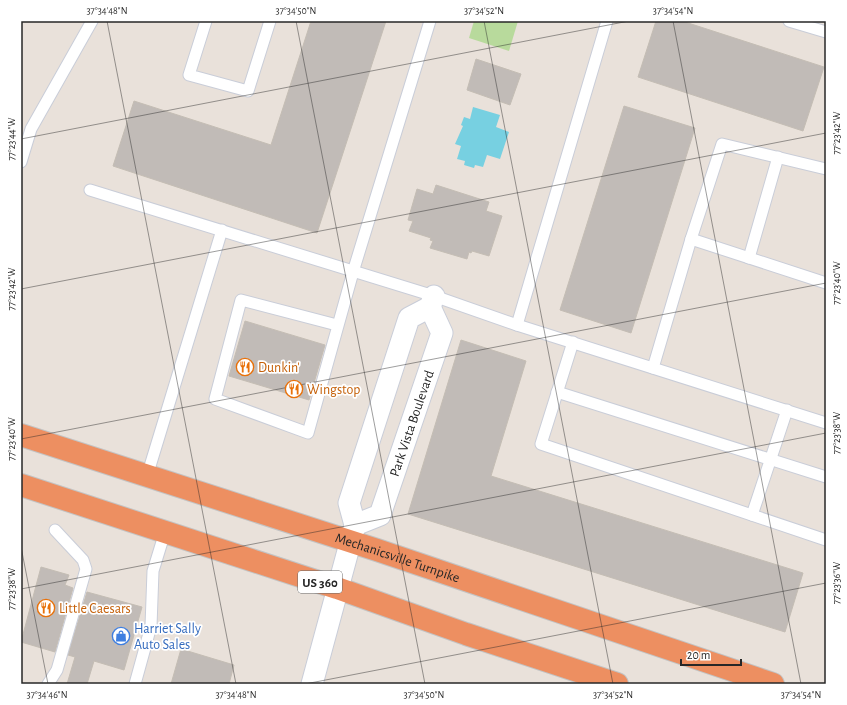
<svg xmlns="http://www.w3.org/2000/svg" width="847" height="705" font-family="'Alegreya Sans',sans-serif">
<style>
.green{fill:#b8da9c}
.water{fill:#77d0e1}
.building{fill:#c1bbb7;stroke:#c4bdb4}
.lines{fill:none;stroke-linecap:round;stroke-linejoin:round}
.lane-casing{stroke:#c9cdd8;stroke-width:13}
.street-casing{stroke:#c9cdd8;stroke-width:23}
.highway-casing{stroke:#c3c3c3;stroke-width:24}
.lane{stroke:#fff;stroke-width:11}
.street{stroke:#fff;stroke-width:21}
.highway{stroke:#ed8f61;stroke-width:22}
.ticks{fill:none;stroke:#272727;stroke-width:1;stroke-opacity:0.45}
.labels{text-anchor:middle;stroke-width:3.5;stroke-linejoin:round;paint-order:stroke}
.shield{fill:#fff;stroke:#686868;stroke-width:1}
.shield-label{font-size:13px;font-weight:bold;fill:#272727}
.food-label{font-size:14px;fill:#c56008;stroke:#fff;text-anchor:start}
.street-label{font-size:14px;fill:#272727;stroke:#fff}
.shop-label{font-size:14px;fill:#366cbe;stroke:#fff;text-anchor:start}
.neatline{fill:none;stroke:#272727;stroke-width:1.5}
.ticks-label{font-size:10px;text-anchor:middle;fill:#272727}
</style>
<rect width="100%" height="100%" fill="#e9e1da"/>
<path class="green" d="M474,21H518L509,51L469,38Z"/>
<path class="water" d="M473,107L500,115L496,127L509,132L500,159L487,155L483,167L475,165L474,168L464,165L465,161L457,159L461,146L455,144L463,126L461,125L464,117L470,119Z"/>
<g class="building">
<path d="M311,21H386L317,233L113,166L134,101L271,145Z"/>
<path d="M656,21H682L824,67L803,131L638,77Z"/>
<path d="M476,59L521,74L510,105L467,90Z"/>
<path d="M624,106L695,128L631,333L560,310Z"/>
<path d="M436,185L489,202L486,211L502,216L489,256L472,251L471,253L469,252L467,259L430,248L433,241L430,240L431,238L409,231L413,221L408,220L417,189L433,194Z"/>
<path d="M245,321L325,345L309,400L229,376Z"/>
<path d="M461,340L526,361L491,476L803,573L785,632L408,514Z"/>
<path d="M41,567L69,575L65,585L73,588L55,652L21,642Z"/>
<path d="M87,592L142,607L124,670L94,661L87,684H67L75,657L68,655Z"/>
<path d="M181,649L234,665L229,684H171Z"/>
</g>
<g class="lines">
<defs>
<g id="lane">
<path d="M206,21L189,75L248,91L270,21"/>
<path d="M789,21L826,32"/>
<path d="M21,162L31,129L92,21"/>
<path d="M90,190L434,296L517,325L607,21"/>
<path d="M691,239L826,283"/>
<path d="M749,258L778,157"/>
<path d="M337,325L241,300L215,399L308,433L353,272L430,21"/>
<path d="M517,325L826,423"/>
<path d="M573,342L541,444L826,540"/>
<path d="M653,368L691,239L722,144L826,169"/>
<path d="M557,392L826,477"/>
<path d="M147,476L222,230"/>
<path d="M752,515L787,410"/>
<path d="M48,684L57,670L86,569L83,560L55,530"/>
<path d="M135,684L151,626L153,571L165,532"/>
</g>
<g id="street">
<path id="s1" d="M355,525L380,515L442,333L430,307"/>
<path d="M312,684L355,525L349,503L409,318L430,307L434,296"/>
</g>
<g id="highway">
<path id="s2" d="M21,435L377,550L773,684"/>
<path d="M21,485L337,588L466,634L617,684"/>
</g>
</defs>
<use href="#lane" class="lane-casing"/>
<use href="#street" class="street-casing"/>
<use href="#highway" class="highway-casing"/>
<use href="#lane" class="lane"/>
<use href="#street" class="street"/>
<use href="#highway" class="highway"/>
</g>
<path class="ticks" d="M107,21L236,684M296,21L425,684M484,21L613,684M673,21L801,684M21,139L629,21M21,289L826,133M21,439L826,283M21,547L48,684M21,589L826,433M305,684L826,583"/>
<defs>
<symbol id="restaurant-ring" viewBox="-11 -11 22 22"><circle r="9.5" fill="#fff" stroke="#e8710a" stroke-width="1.5"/><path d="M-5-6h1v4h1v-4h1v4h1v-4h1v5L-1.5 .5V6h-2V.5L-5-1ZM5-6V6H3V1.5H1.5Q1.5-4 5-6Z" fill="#e8710a"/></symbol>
<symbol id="shop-ring" viewBox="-11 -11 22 22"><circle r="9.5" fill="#fff" stroke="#3f7fe0" stroke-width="1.5"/><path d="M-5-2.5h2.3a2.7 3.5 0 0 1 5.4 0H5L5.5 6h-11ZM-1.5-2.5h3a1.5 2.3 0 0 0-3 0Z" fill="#3f7fe0"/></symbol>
</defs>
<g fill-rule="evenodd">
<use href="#restaurant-ring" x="235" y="357" width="20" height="20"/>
<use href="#restaurant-ring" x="284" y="379" width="20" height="20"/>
<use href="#restaurant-ring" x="36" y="598" width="20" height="20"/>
<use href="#shop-ring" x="111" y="626" width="20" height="20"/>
</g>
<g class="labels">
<rect class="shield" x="298" y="571" width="44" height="22" rx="3"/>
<g class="shield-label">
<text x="320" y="587">US 360</text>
</g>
<g class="food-label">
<text x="258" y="372">Dunkin'</text>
<text x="307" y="394">Wingstop</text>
<text x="59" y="613">Little Caesars</text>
</g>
<g class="street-label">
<text dy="5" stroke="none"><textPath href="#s1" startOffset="124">Park Vista Boulevard</textPath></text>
<text dy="5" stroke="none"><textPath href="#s2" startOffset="396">Mechanicsville Turnpike</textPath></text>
</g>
<g class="shop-label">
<text x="134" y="633">Harriet Sally<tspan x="134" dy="16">Auto Sales</tspan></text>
</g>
</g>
<rect width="847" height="705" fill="none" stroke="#ffffff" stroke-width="44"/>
<path d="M681 659v6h60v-6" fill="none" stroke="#272727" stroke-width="2"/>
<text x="687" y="659" font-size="12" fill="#272727" stroke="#ffffff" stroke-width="3" paint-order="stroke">20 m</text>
<rect x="22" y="22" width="803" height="661" class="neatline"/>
<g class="ticks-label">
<text x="107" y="14">37°34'48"N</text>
<text x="296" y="14">37°34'50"N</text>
<text x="484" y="14">37°34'52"N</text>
<text x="673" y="14">37°34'54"N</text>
<text transform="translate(836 133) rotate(-90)" y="4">77°23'42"W</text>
<text transform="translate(11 139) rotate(-90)" y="4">77°23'44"W</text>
<text transform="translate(836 283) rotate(-90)" y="4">77°23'40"W</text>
<text transform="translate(11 289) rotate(-90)" y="4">77°23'42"W</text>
<text transform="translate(836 433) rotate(-90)" y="4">77°23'38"W</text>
<text transform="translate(11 439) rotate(-90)" y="4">77°23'40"W</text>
<text transform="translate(836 583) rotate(-90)" y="4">77°23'36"W</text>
<text transform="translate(11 589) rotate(-90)" y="4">77°23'38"W</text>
<text x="47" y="698">37°34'46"N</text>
<text x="236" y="698">37°34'48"N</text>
<text x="424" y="698">37°34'50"N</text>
<text x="613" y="698">37°34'52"N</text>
<text x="801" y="698">37°34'54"N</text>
</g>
</svg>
